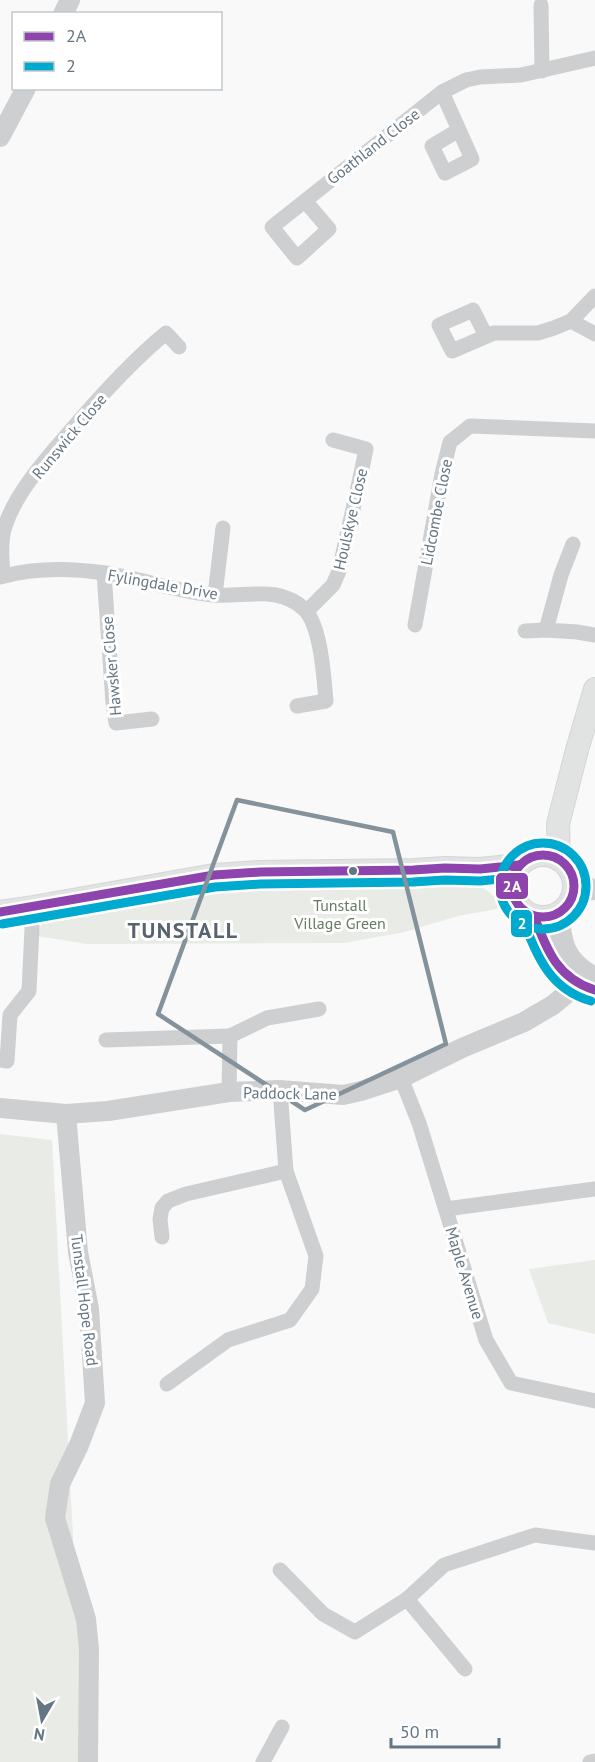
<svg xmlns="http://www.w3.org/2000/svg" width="595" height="1762" font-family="'PT Sans',sans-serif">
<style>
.green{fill:#e8ebe6}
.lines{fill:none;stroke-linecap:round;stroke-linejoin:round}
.secondary-casing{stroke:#d5d6d7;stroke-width:24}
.minor{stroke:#cecfd0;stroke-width:15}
.tertiary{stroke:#cecfd0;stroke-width:20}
.secondary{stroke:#e1e2e2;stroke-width:22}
.bus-1-casing{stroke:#fff;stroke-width:14}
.bus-2-casing{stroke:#fff;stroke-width:14}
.bus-1{stroke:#8e44ad;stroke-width:9}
.bus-2{stroke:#00a9ce;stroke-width:9}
.marked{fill:none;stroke:#84929c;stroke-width:4.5;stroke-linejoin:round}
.bus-dot{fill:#657683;stroke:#fff;stroke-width:2}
.labels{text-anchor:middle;stroke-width:6;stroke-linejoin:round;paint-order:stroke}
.street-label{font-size:16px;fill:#657683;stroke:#fff}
.park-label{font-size:16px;fill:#687a64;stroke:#fff}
.district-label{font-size:22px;font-weight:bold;letter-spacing:1.5px;fill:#57646e;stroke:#fff}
.line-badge{stroke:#fff;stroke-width:2}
.badge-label{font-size:16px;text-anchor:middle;font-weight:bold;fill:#fff}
</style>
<rect width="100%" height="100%" fill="#f9f9f9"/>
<g class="green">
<path d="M462,880C480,883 493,892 502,908L458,916L405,932L344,943L87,944L37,936L41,925L49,916L84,911L153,896L194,891Z"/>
<path d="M0,1134L52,1140L85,1762H0Z"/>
<path d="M595,1260V1334L548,1323L529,1269Z"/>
</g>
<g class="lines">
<defs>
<g id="secondary">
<circle cx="543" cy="886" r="31"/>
<path d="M559,859L558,824L577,750L595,689"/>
<path d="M0,912L33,907L214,875L260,872L413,870L445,868L480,869L519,865"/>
</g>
</defs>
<use href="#secondary" class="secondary-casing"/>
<g class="minor">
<path d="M541,5L542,71"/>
<path d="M442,92L472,159L445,173L432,146L459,130"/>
<path d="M305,201L329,229L297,258L272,227L442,92L466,80L480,77L521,75L595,58"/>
<path d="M571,321L595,334"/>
<path d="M486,336L473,310L439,325L452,351L494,333H538L554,328L571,321L595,296"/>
<path d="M573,544L561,575L546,630L577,632L595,635"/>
<path d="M104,573L113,703L116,723L152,719"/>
<path d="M3,576C2,559 0,542 5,526C17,490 49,456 73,428C102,394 132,361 166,333L179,347"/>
<path d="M0,577C32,568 71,568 105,573C141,579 176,591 212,595C244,598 278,584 304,609C321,625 324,678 326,701L297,706"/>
<path d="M215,595L223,528"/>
<path d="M307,611L333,585L339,571L362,469L366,449L333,440"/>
<path d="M415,625L442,474L450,442L470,426L595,431"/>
<path d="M525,631L546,630"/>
<path d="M573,879L595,887"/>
<path d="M571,898L595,892"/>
<path d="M106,1040L230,1036"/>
<path d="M0,1060L7,1061L10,1015L29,991L33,907"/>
<path d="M401,1078L419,1123L486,1340L511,1383L595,1401"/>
<path d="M229,1092L230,1036L267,1018L319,1009"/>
<path d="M446,1209L595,1189"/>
<path d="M162,1237L160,1219L162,1208L168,1201L186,1194L286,1171"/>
<path d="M167,1384L228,1340L290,1320L312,1289L316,1256L286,1171L280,1090"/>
<path d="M280,1570L323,1614L355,1632L407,1599L444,1565L535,1535L595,1543"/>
<path d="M407,1599L465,1669"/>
<path d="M263,1762L282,1727"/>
<path d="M590,1762L595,1761"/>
</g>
<g class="tertiary">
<path d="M63,14L70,0"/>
<path d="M0,137L26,88"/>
<path d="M559,912C562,943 564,959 593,976"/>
<path d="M534,916C546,946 558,983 595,990"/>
<path d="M0,1108L66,1114L108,1111L229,1092L280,1090L343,1095L361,1091L401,1078L462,1048L524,1022L553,1005L565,995L582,970"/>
<path d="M66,1114L78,1252L89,1309L95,1403L79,1445L60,1484L55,1518L86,1619L89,1649L88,1762"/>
</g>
<use href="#secondary" class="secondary"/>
<defs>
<g id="bus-1">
<circle cx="543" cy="886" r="31"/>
<path d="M0,912L214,875L260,872L413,870L445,868L480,869L519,865"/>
<path d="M534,916C547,950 557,978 595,990"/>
</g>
<g id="bus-2">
<circle cx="543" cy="886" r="43"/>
<path d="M523,920C538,958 550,989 591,1001"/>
<path d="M2,924L215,887L260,884L413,882L445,880L480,881L520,877"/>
</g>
</defs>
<use href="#bus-1" class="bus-1-casing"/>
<use href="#bus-2" class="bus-2-casing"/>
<use href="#bus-1" class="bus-1"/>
<use href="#bus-2" class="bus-2"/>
</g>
<path class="marked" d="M237,800L393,832L446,1044L305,1110L158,1014Z"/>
<circle class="bus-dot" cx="353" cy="871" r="5"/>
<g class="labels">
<g class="street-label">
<text transform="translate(373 146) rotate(-38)" y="6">Goathland Close</text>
<text transform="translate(69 436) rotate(-50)" y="6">Runswick Close</text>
<text transform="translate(436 512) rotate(-79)" y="6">Lidcombe Close</text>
<text transform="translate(350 519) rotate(-77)" y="6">Houlskye Close</text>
<text transform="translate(163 584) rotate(10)" y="6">Fylingdale Drive</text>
<text transform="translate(111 666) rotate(-95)" y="6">Hawsker Close</text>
<text transform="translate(290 1093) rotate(1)" y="6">Paddock Lane</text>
<text transform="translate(465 1273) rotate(73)" y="6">Maple Avenue</text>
<text transform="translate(85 1300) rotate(83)" y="6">Tunstall Hope Road</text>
</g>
<g class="park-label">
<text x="340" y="911">Tunstall<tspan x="340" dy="18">Village Green</tspan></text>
</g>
<g class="district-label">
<text x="183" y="938">TUNSTALL</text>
</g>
</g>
<g class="line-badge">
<rect x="495" y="872" width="34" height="28" rx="6" fill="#8e44ad"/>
<rect x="510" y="909" width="23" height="29" rx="6" fill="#00a9ce"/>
</g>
<g class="badge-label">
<text x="512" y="892">2A</text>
<text x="522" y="929">2</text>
</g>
<rect x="12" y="12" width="210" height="78" fill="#ffffff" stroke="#c1c8cd" stroke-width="1.5"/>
<rect x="24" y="32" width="30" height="9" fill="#8e44ad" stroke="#c1c8cd" stroke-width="1.5"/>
<text x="66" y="42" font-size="18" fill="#657683">2A</text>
<rect x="24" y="62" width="30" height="9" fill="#00a9ce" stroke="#c1c8cd" stroke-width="1.5"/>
<text x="66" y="72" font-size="18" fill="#657683">2</text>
<g transform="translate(42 1720) rotate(190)" stroke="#ffffff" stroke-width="4.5" paint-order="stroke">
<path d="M0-4.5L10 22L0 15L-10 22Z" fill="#657683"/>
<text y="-9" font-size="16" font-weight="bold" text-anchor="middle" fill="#657683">N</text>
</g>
<path d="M391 1738v9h108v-9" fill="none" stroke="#657683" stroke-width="3"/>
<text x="400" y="1738" font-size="18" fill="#657683" stroke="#ffffff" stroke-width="4.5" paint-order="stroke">50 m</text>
</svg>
